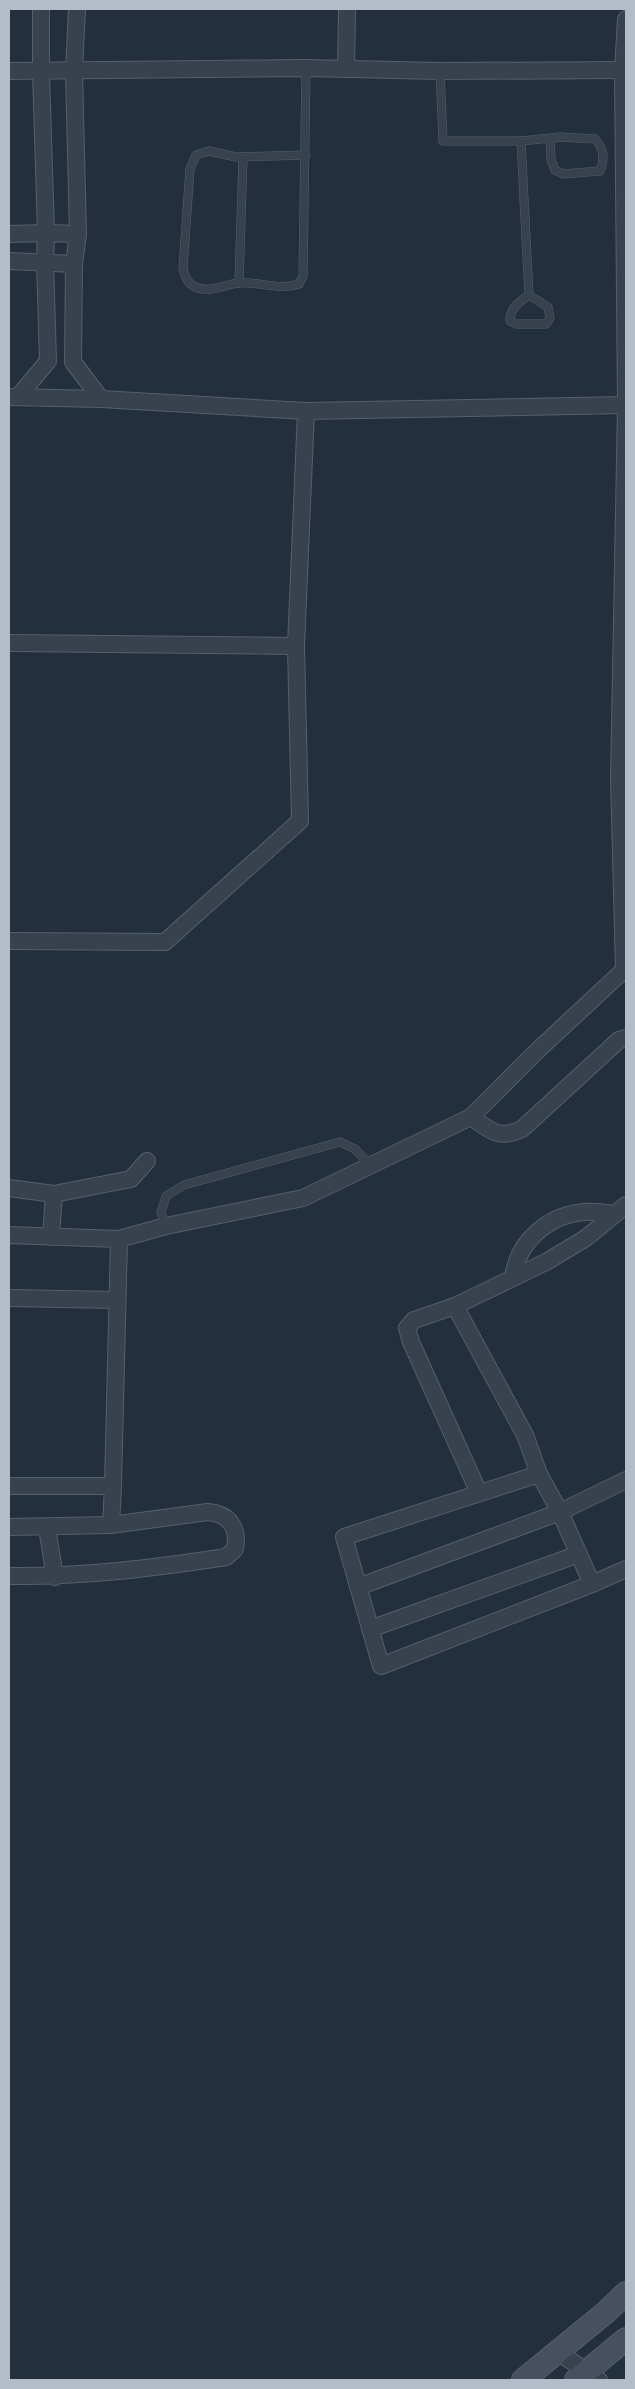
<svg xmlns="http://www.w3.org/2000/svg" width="635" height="2389" font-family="Inter,sans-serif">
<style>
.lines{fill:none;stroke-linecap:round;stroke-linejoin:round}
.lane-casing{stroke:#565f6c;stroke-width:9}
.street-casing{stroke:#565f6c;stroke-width:18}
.secondary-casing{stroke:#565f6c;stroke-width:24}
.lane{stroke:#38414e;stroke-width:8}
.street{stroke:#38414e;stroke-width:16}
.secondary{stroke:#465061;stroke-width:22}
</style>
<rect width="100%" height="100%" fill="#242f3e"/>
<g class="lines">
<defs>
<g id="lane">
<path d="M440,71L443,141H521L560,137L595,139C604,149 605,158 600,171L563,174L555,170L551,160L550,138"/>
<path d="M521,141L529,295C519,302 510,308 510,321L516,324H546L550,318L548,307L529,295"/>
<path d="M306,155L236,157L209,151L196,155L190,169L183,268C185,276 187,283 195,287C209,293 224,285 238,283C258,281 279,291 299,284L303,276L306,68"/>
<path d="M239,283L243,157"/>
<path d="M166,1226L161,1213L166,1196L184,1185L340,1142L355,1149L370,1165"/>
</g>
<g id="street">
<path d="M77,9L74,72L78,234L74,264L73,362L101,399"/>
<path d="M626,19L623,70L626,405"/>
<path d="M346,69L347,9"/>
<path d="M9,71L306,68L440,71L623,70"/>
<path d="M9,234L46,233L41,72V9"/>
<path d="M9,261L74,264"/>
<path d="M9,397L101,399L306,411L296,646L300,821L165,942L9,941"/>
<path d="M18,397L48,361L45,261L46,233L78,234"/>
<path d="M9,643L296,646"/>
<path d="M471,1117C491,1131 499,1140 522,1129L619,1040L626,1038"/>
<path d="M9,1188L54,1194"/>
<path d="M9,1235L119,1239L166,1226L303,1198L471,1117L538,1050L624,970L619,779L626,405L306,411"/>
<path d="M51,1237L54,1194L131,1179L147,1161"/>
<path d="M513,1278C517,1242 548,1215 584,1212C594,1211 605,1213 615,1214"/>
<path d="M9,1298L117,1300"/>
<path d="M455,1306L525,1435L539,1474L560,1512L592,1584L626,1569"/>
<path d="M539,1474L344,1537L381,1666L592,1584"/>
<path d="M9,1486H113L119,1239"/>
<path d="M479,1493L411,1342L407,1328L414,1320L455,1306L546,1262L586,1238L626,1205"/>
<path d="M111,1525L113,1486"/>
<path d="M9,1527L111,1525L208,1512C229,1514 239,1527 235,1549L226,1557C154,1568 82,1577 9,1576"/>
<path d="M47,1528L55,1577"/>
<path d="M358,1587L560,1512L626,1480"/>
<path d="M370,1629L579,1554"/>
<path d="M558,2352L599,2380"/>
</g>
<g id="secondary">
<path d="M523,2380L605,2313L626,2293"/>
<path d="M576,2380L626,2339"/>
</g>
</defs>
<use href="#lane" class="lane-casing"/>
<use href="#street" class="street-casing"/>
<use href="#secondary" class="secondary-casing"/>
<use href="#lane" class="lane"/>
<use href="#street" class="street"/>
<use href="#secondary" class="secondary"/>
</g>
<rect width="635" height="2389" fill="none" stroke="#b4bcc9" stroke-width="20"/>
</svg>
